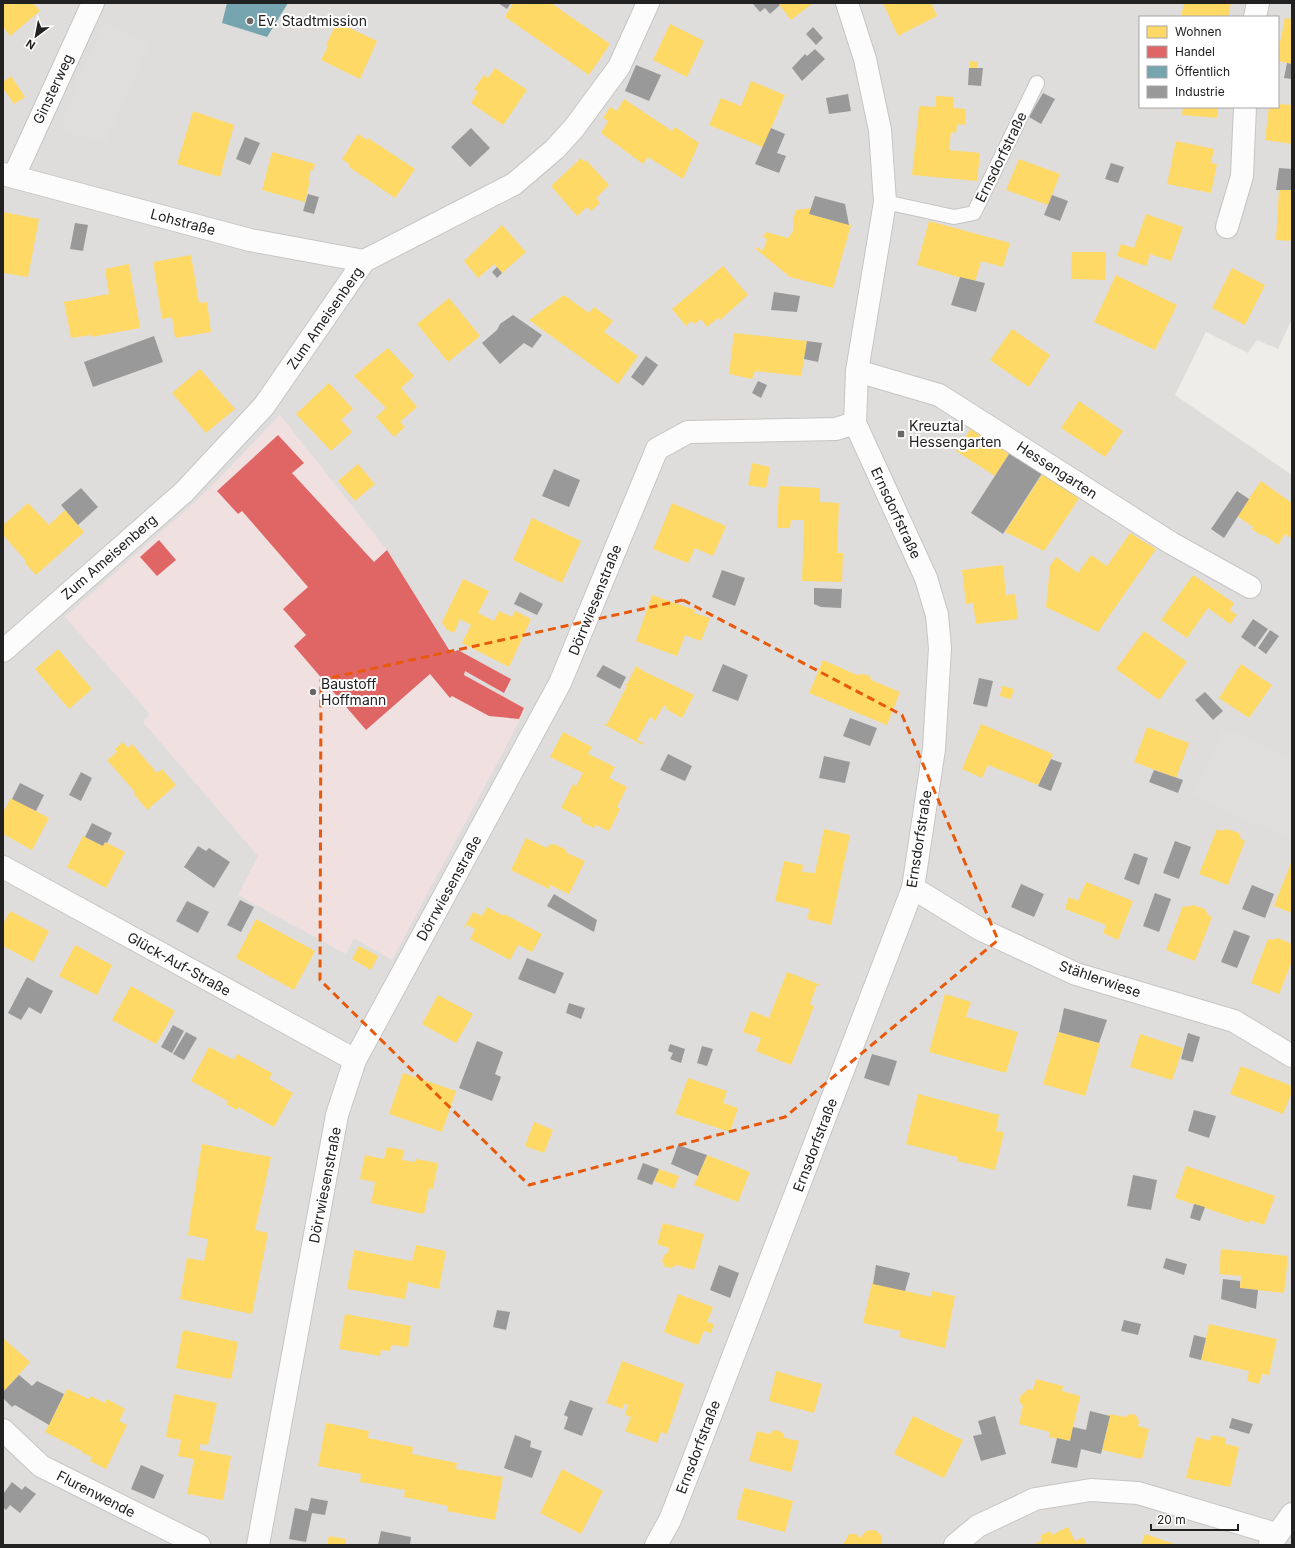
<svg xmlns="http://www.w3.org/2000/svg" width="1295" height="1548" font-family="Inter,sans-serif">
<style>
.residential{fill:#dedddb;fill-rule:evenodd}
.commercial{fill:#f0e1e0}
.parking{fill:#dfdedd}
.homes{fill:#ffd966}
.shops{fill:#e06666}
.public{fill:#76a5af}
.industry{fill:#999}
.lines{fill:none;stroke-linecap:round;stroke-linejoin:round}
.lane-casing{stroke:#c6c5c4;stroke-width:16}
.street-casing{stroke:#c6c5c4;stroke-width:24}
.lane{stroke:#fdfcfc;stroke-width:14}
.street{stroke:#fdfcfc;stroke-width:22}
.marked{fill:none;stroke:#e8590c;stroke-width:3;stroke-dasharray:8 5;stroke-linejoin:round}
.poi-dot{fill:#696867;stroke:#fff;stroke-width:1.5}
.labels{text-anchor:middle;stroke-width:4;stroke-linejoin:round;paint-order:stroke}
.poi-label{font-size:14px;fill:#212121;stroke:#fff;text-anchor:start}
.street-label{font-size:14px;fill:#212121;stroke:#fff}
</style>
<rect width="100%" height="100%" fill="#efedea"/>
<path class="residential" d="M3,3H1292V319L1278,349L1257,340L1248,353L1206,332L1175,395L1292,475V1545H3ZM1140,17H1278V107H1140Z"/>
<path class="commercial" d="M280,415L387,550L464,675L526,709L392,960L354,938L346,954L238,895L258,856L143,722L150,714L65,617L205,493Z"/>
<g class="parking">
<path d="M105,22L150,43L106,143L76,136L63,129V117Z"/>
<path d="M1224,728L1292,759V841L1193,794Z"/>
</g>
<g class="homes">
<path d="M3,3H33L40,11L10,36L3,27Z"/>
<path d="M513,3H551L610,44L589,75L505,17Z"/>
<path d="M778,3H813L791,20Z"/>
<path d="M883,3H931L937,16L898,36Z"/>
<path d="M1184,3H1231L1228,17H1181Z"/>
<path d="M1285,18L1292,19V64L1278,61V52Z"/>
<path d="M337,22L377,41L360,79L321,60L328,46L326,45Z"/>
<path d="M670,24L704,41L687,77L653,60Z"/>
<path d="M970,61L978,62L977,68H970Z"/>
<path d="M495,68L527,90L503,125L471,103L478,92L474,89L484,75L488,78Z"/>
<path d="M11,76L25,97L14,104L3,88V82Z"/>
<path d="M751,81L785,95L763,147L709,125L721,98L741,106Z"/>
<path d="M936,96L954,97L953,108L966,109L965,125L957,124L956,133L951,132L949,150L980,153L977,181L912,175L919,106L936,107Z"/>
<path d="M624,99L672,131L675,127L699,143L683,179L648,157L643,164L601,133L608,121L603,118L610,107L617,111Z"/>
<path d="M1278,104L1292,105V144L1265,140L1269,107H1278Z"/>
<path d="M1183,107H1218L1217,118L1182,115Z"/>
<path d="M193,111L234,125L220,177L177,164Z"/>
<path d="M358,134L367,140L368,138L415,169L395,198L349,167L350,165L342,159Z"/>
<path d="M1176,141L1214,149L1211,163L1217,164L1211,193L1167,184Z"/>
<path d="M272,152L315,164L313,170L311,169L308,180H310L305,202L262,190Z"/>
<path d="M581,158L584,162L586,160L609,185L596,198L600,203L591,211L587,207L577,216L551,186Z"/>
<path d="M1019,159L1060,174L1048,205L1006,190Z"/>
<path d="M1279,190H1292V241L1276,240Z"/>
<path d="M811,208L809,214L851,225L833,288L790,277L756,249L757,247L763,251L767,239L760,235L764,236L766,232L788,238L793,231V219L796,210Z"/>
<path d="M3,212L39,219L28,277L3,273Z"/>
<path d="M1146,214L1183,227L1171,261L1150,254L1146,266L1117,256L1121,244L1134,248Z"/>
<path d="M929,221L1010,243L1003,267L981,261L975,282L917,265Z"/>
<path d="M502,225L526,252L502,273L494,264L478,278L464,261Z"/>
<path d="M1072,252H1106L1105,280L1071,279Z"/>
<path d="M191,255L199,303L207,302L211,332L175,338L172,317L162,319L153,262Z"/>
<path d="M129,264L140,328L91,337V335L71,338L64,302L109,294L105,269Z"/>
<path d="M723,266L748,295L720,320L718,318L707,327L701,319L695,324L691,321L686,326L672,309Z"/>
<path d="M1232,268L1265,285L1245,325L1212,308Z"/>
<path d="M1116,275L1177,305L1155,350L1094,322Z"/>
<path d="M564,295L589,313L594,307L613,321L604,332L638,356L618,384L529,320Z"/>
<path d="M449,298L480,336L448,362L417,324Z"/>
<path d="M1012,329L1050,355L1029,387L990,360Z"/>
<path d="M734,333L807,341L801,376L755,371L752,379L729,374Z"/>
<path d="M388,348L414,376L401,388L417,407L400,422L405,427L394,437L376,417L386,408L354,376Z"/>
<path d="M200,369L235,409L206,433L172,393Z"/>
<path d="M329,383L353,409L341,420L352,432L331,451L296,414Z"/>
<path d="M1079,401L1123,431L1105,457L1061,428Z"/>
<path d="M972,427L1010,452L995,476L956,451Z"/>
<path d="M752,463L770,467L766,488L748,485Z"/>
<path d="M358,464L375,484L355,501L338,481Z"/>
<path d="M1043,473L1080,497L1044,551L1005,532Z"/>
<path d="M1261,481L1292,503V536L1291,538L1285,534L1278,545L1263,534L1262,536L1252,529L1253,527L1237,516Z"/>
<path d="M779,486L820,488V502L839,503L837,553H843L842,582L802,581L804,520H791L790,528H777Z"/>
<path d="M28,503L49,525L65,510L84,532L36,575L25,563L26,561L3,535V525Z"/>
<path d="M672,503L726,526L713,556L695,548L688,563L653,549Z"/>
<path d="M532,518L581,541L562,583L513,560Z"/>
<path d="M1130,533L1156,549L1098,632L1046,607L1050,566L1056,557L1078,573L1091,555L1107,566Z"/>
<path d="M1003,565L1006,595L1015,594L1018,619L976,624L973,603L966,604L962,570Z"/>
<path d="M1193,575L1234,603L1230,610L1237,615L1230,624L1208,608L1187,638L1161,620Z"/>
<path d="M463,579L489,591L478,613L494,621L499,611L512,617L515,611L531,619L509,667L462,643L471,625L460,619L454,633L446,629L442,622Z"/>
<path d="M652,595L695,610L694,613L710,618L701,641L685,635L677,656L636,641Z"/>
<path d="M1144,631L1187,662L1159,700L1116,669Z"/>
<path d="M58,649L92,689L69,709L35,669Z"/>
<path d="M823,660L857,675L863,674L870,676L871,680L900,692L887,725L809,693Z"/>
<path d="M1241,664L1272,685L1249,718L1219,698Z"/>
<path d="M636,666L645,672L694,695L682,718L666,709L667,708L664,705L655,721L650,717L637,740L643,743V745L603,724H607L627,686L624,684H627Z"/>
<path d="M1002,686L1014,689L1011,699L1000,696Z"/>
<path d="M981,724L1053,754L1038,785L988,765L982,778L962,769Z"/>
<path d="M1147,727L1189,743L1176,778L1134,762Z"/>
<path d="M563,732L592,747L588,754L615,767L609,778L627,787L617,807L620,809L609,831L596,825L594,828L581,822L582,818L561,808L573,784L576,786L583,773L550,757Z"/>
<path d="M123,742L128,748L132,744L157,773L162,769L176,785L147,810L134,794L135,792L107,760L117,752L115,749Z"/>
<path d="M11,798L49,818L32,850L3,834V812Z"/>
<path d="M824,829L850,835L831,925L807,919L810,909L775,901L784,861L803,865L802,872L815,873Z"/>
<path d="M1217,829L1221,831L1227,829L1239,833L1241,839L1245,841L1228,885L1199,874Z"/>
<path d="M83,836L103,846L105,842L125,852L106,888L67,867Z"/>
<path d="M526,838L547,848L549,845L554,844L565,849L567,853L585,861L569,894L550,885L549,889L511,870Z"/>
<path d="M1292,860V913L1274,906Z"/>
<path d="M1086,882L1133,901L1118,940L1103,933L1106,925L1065,909L1069,897L1078,901Z"/>
<path d="M1193,905L1205,909L1208,915L1212,917L1195,961L1166,950L1183,906L1187,907Z"/>
<path d="M487,907L504,916V914L542,934L532,952L518,945L510,960L470,939L475,929L467,925L463,929L473,912L482,916Z"/>
<path d="M10,911L49,931L33,962L3,946V924Z"/>
<path d="M256,919L315,951L294,990L236,958Z"/>
<path d="M1278,938L1290,943L1292,947V961L1279,994L1251,983L1268,939L1272,940Z"/>
<path d="M75,945L112,965L97,995L59,976Z"/>
<path d="M359,946L378,956L371,970L352,959Z"/>
<path d="M787,972L821,985H817L810,1004L814,1006L791,1065L756,1051L761,1038L743,1032L751,1011L769,1018Z"/>
<path d="M131,986L175,1011L156,1044L112,1020Z"/>
<path d="M945,994L971,1002L966,1017L1018,1032L1006,1073L929,1052Z"/>
<path d="M438,995L473,1014L456,1043L422,1024Z"/>
<path d="M1058,1032L1100,1043L1085,1096L1043,1084Z"/>
<path d="M1140,1034L1183,1048L1172,1080L1130,1067Z"/>
<path d="M209,1047L234,1060L237,1054L272,1073L269,1079L293,1093L274,1127L238,1107L237,1110L226,1104L228,1101L191,1081Z"/>
<path d="M1241,1066L1292,1086V1092L1283,1114L1230,1094Z"/>
<path d="M403,1073L456,1091L442,1132L389,1114Z"/>
<path d="M688,1078L727,1091L723,1103L738,1108L730,1132L675,1114Z"/>
<path d="M918,1094L999,1115L996,1131L1004,1132L995,1170L957,1161V1157L906,1144Z"/>
<path d="M534,1122L553,1130L544,1153L525,1146Z"/>
<path d="M202,1144L271,1157L255,1230L268,1233L252,1314L180,1299L187,1258L204,1261L208,1239L188,1235Z"/>
<path d="M387,1147L404,1150L402,1160L415,1162L416,1159L438,1163L433,1189L429,1188L424,1214L371,1203L375,1182L360,1179L365,1155L384,1159Z"/>
<path d="M707,1155L750,1172L738,1202L694,1185Z"/>
<path d="M1186,1166L1275,1196L1264,1225L1250,1220V1223L1175,1198Z"/>
<path d="M659,1169L679,1176L674,1189L654,1181Z"/>
<path d="M663,1223L704,1234L694,1270L677,1265L671,1268L665,1267L662,1261L664,1255L668,1253L669,1248L657,1244Z"/>
<path d="M416,1245L446,1251L439,1289L408,1282L405,1299L347,1289L354,1250L412,1261Z"/>
<path d="M1221,1249L1288,1256L1284,1293L1240,1288L1241,1276L1219,1274Z"/>
<path d="M872,1283L931,1297L932,1291L955,1296L945,1348L899,1337L901,1331L863,1323Z"/>
<path d="M678,1294L713,1307L707,1322L714,1324L711,1333L704,1331L698,1345L664,1332Z"/>
<path d="M345,1314L411,1326L408,1347L392,1345L389,1351L381,1350L380,1356L339,1349Z"/>
<path d="M1209,1324L1277,1339L1269,1375L1262,1374L1259,1384L1247,1381L1249,1371L1201,1360Z"/>
<path d="M183,1330L238,1342L231,1379L176,1368Z"/>
<path d="M3,1338L30,1362L5,1390L3,1388Z"/>
<path d="M622,1361L684,1384L667,1434L661,1432L657,1443L625,1431L631,1417L625,1415L628,1405L624,1404L623,1409L606,1403Z"/>
<path d="M776,1371L822,1384L814,1413L769,1401Z"/>
<path d="M1036,1379L1063,1386L1062,1391L1080,1396L1070,1441L1049,1437L1050,1432L1019,1424L1023,1406L1019,1401L1021,1395L1026,1392L1027,1389L1033,1390Z"/>
<path d="M67,1389L89,1399L91,1396L105,1403L107,1399L125,1409L119,1421L127,1425L106,1469L90,1461L92,1457L81,1452L82,1451L45,1432Z"/>
<path d="M174,1394L217,1403L208,1445L200,1444L199,1450L231,1456L223,1500L187,1494L194,1459L178,1456L181,1440L166,1437Z"/>
<path d="M1109,1414L1125,1417L1130,1414L1136,1415L1139,1421L1138,1426L1149,1429L1142,1459L1102,1450L1110,1416Z"/>
<path d="M913,1416L963,1440L944,1478L894,1454Z"/>
<path d="M326,1423L369,1431L368,1438L413,1447L412,1454L457,1463L456,1469L503,1477L495,1520L447,1511L448,1506L404,1497L405,1490L360,1482L361,1474L318,1466Z"/>
<path d="M775,1430L782,1432L785,1438L799,1441L791,1472L749,1461L757,1431L769,1434Z"/>
<path d="M1211,1435L1226,1438L1225,1444L1239,1447L1230,1487L1186,1478L1196,1437L1210,1441Z"/>
<path d="M562,1469L603,1491L581,1534L540,1513Z"/>
<path d="M744,1488L793,1501L785,1532L736,1519Z"/>
<path d="M1068,1527L1075,1541L1083,1537L1087,1545H1033L1042,1540L1040,1536L1050,1531L1052,1535Z"/>
<path d="M875,1530L882,1536V1545H843L849,1534H856L860,1538L866,1531Z"/>
<path d="M1145,1534L1177,1545H1141Z"/>
<path d="M329,1536L346,1539L345,1545H327Z"/>
</g>
<g class="shops">
<path d="M278,435L304,463L292,473L374,562L387,550L451,653L458,650L511,679L504,693L465,671L464,675L524,708L519,719L489,716L452,696L450,698L430,674L366,730L294,646L306,635L283,609L308,587L242,511L238,514L217,491Z"/>
<path d="M159,540L176,560L157,576L140,557Z"/>
</g>
<path class="public" d="M227,3H288L267,37L222,23Z"/>
<g class="industry">
<path d="M498,3H511L507,9Z"/>
<path d="M755,3H778L780,5L770,14L765,8L760,12L753,4Z"/>
<path d="M813,27L823,38L816,45L806,34Z"/>
<path d="M815,49L825,59L802,81L792,68L805,54L807,56Z"/>
<path d="M1287,63L1292,64V79L1284,78Z"/>
<path d="M636,65L661,75L649,101L625,91Z"/>
<path d="M969,68H983L981,86L968,85Z"/>
<path d="M1043,93L1055,99L1041,124L1029,117Z"/>
<path d="M848,94L851,111L829,114L826,98Z"/>
<path d="M471,128L490,148L470,167L451,147Z"/>
<path d="M771,128L785,134L777,153L786,156L779,173L755,164Z"/>
<path d="M245,137L260,143L250,165L236,159Z"/>
<path d="M1111,163L1124,167L1118,183L1105,179Z"/>
<path d="M1279,168L1292,169V190H1276Z"/>
<path d="M308,194L319,197L314,214L303,211Z"/>
<path d="M1052,195L1068,201L1060,221L1044,215Z"/>
<path d="M815,196L845,204L849,225L809,214Z"/>
<path d="M75,223L88,225L83,251L70,249Z"/>
<path d="M497,267L502,273L497,278L492,272Z"/>
<path d="M960,277L985,283L976,312L951,305Z"/>
<path d="M774,292L800,296L797,312L771,310Z"/>
<path d="M513,315L542,335L532,348L524,343L500,364L482,343L497,330L500,324Z"/>
<path d="M154,336L163,362L93,387L84,362Z"/>
<path d="M807,341L822,343L818,362L804,359Z"/>
<path d="M646,356L658,365L643,386L631,377Z"/>
<path d="M758,381L767,385L761,398L752,393Z"/>
<path d="M1011,451L1043,472L1003,534L971,513Z"/>
<path d="M554,469L580,480L569,507L542,496Z"/>
<path d="M81,488L98,507L78,525L61,505Z"/>
<path d="M1237,491L1249,499L1224,538L1211,529Z"/>
<path d="M722,570L745,578L735,606L712,597Z"/>
<path d="M814,588L842,589L841,608L821,607L814,604Z"/>
<path d="M520,592L543,604L537,615L514,604Z"/>
<path d="M1253,619L1268,629L1255,647L1241,637Z"/>
<path d="M1270,630L1279,636L1266,654L1258,648Z"/>
<path d="M723,664L748,675L738,701L712,691Z"/>
<path d="M603,665L626,677L620,689L596,676Z"/>
<path d="M979,678L993,681L987,707L973,704Z"/>
<path d="M1205,692L1223,711L1213,720L1195,700Z"/>
<path d="M850,718L877,728L870,746L843,736Z"/>
<path d="M668,754L692,766L685,781L660,770Z"/>
<path d="M824,756L850,762L845,783L819,778Z"/>
<path d="M1051,759L1062,763L1051,791L1038,786Z"/>
<path d="M1154,770L1183,780L1178,793L1149,782Z"/>
<path d="M81,772L92,778L81,801L69,795Z"/>
<path d="M20,783L44,795L36,811L12,799Z"/>
<path d="M92,823L112,833L107,843L105,842L103,846L85,837Z"/>
<path d="M1175,841L1191,847L1179,879L1163,873Z"/>
<path d="M198,846L206,851L209,848L230,862L214,888L184,867Z"/>
<path d="M1134,853L1148,858L1139,885L1124,879Z"/>
<path d="M1021,884L1044,894L1034,917L1011,907Z"/>
<path d="M1252,885L1274,894L1265,918L1242,909Z"/>
<path d="M1155,893L1171,899L1159,932L1143,926Z"/>
<path d="M554,894L597,920L594,932L547,906Z"/>
<path d="M240,900L254,907L241,932L227,925Z"/>
<path d="M187,901L209,912L198,933L176,921Z"/>
<path d="M1234,930L1250,936L1237,968L1221,962Z"/>
<path d="M527,958L564,973L555,994L518,979Z"/>
<path d="M27,977L41,985L37,991L41,985L53,991L41,1014L29,1007L21,1020L8,1013Z"/>
<path d="M569,1003L585,1008L581,1019L566,1013Z"/>
<path d="M1064,1008L1107,1020L1099,1043L1059,1032Z"/>
<path d="M173,1025L184,1031L172,1053L161,1047Z"/>
<path d="M186,1032L197,1038L184,1060L173,1054Z"/>
<path d="M1188,1033L1200,1037L1193,1062L1181,1059Z"/>
<path d="M477,1041L503,1052L495,1074L501,1077L492,1101L459,1088Z"/>
<path d="M670,1044L685,1049L681,1063L670,1059L673,1053L668,1051Z"/>
<path d="M702,1046L713,1049L707,1066L697,1063Z"/>
<path d="M872,1054L897,1061L889,1086L864,1078Z"/>
<path d="M1194,1110L1216,1116L1209,1138L1188,1131Z"/>
<path d="M678,1145L707,1155L698,1176L671,1164Z"/>
<path d="M643,1163L659,1169L652,1185L637,1179Z"/>
<path d="M1133,1175L1157,1180L1151,1210L1127,1206Z"/>
<path d="M1194,1204L1205,1207L1200,1221L1190,1218Z"/>
<path d="M1166,1258L1187,1264L1184,1275L1163,1268Z"/>
<path d="M719,1265L739,1273L730,1298L710,1290Z"/>
<path d="M876,1265L910,1273L905,1291L873,1284Z"/>
<path d="M1223,1279L1240,1281V1288L1258,1290L1256,1309L1221,1299Z"/>
<path d="M497,1310L510,1312L506,1330L493,1327Z"/>
<path d="M1124,1320L1141,1324L1138,1335L1121,1331Z"/>
<path d="M1194,1335L1206,1338L1201,1360L1189,1357Z"/>
<path d="M19,1375L32,1386L37,1381L64,1394L49,1425L15,1405L12,1407L3,1398V1392Z"/>
<path d="M570,1400L593,1408L582,1436L564,1429L568,1417L564,1415Z"/>
<path d="M1090,1411L1110,1416L1101,1454L1081,1449L1077,1468L1051,1463L1057,1438L1070,1441L1073,1427L1086,1430Z"/>
<path d="M995,1416L1006,1454L981,1461L973,1436L982,1434L978,1421Z"/>
<path d="M1232,1418L1253,1424L1249,1434L1229,1428Z"/>
<path d="M515,1435L531,1441L530,1447L542,1451L532,1478L504,1468Z"/>
<path d="M141,1465L164,1475L154,1499L131,1489Z"/>
<path d="M12,1482L22,1490L25,1486L36,1494L20,1513L10,1505L6,1510L3,1507V1494Z"/>
<path d="M311,1498L328,1501L325,1515L312,1513L306,1542L289,1539L295,1508L308,1511Z"/>
<path d="M381,1531L411,1537L410,1545H378Z"/>
</g>
<g class="lines">
<defs>
<path id="lane" d="M885,202L954,217L974,213L1037,83"/>
<g id="street">
<path d="M1255,17L1258,3"/>
<path d="M3,174L250,240L364,261"/>
<path d="M14,176L93,3"/>
<path d="M1227,227L1242,176L1245,107"/>
<path d="M857,371L939,395L1171,543L1250,587"/>
<path d="M3,651L184,492L264,406L364,261L514,184L555,149L574,128L619,67L648,3"/>
<path d="M3,867L355,1060"/>
<path d="M913,888L980,929L1076,974L1234,1021L1292,1056"/>
<path d="M3,1430L41,1466L199,1545"/>
<path d="M258,1545L337,1115L355,1060L560,683L657,449L688,432L836,429L855,423"/>
<path d="M656,1545L670,1520L693,1461L913,888L934,749L940,648L937,615L926,578L855,423L857,371L885,202L880,130L865,59L847,3"/>
<path d="M955,1545L978,1526L1035,1499L1091,1490L1138,1493L1276,1534"/>
<path d="M1270,1545L1292,1514"/>
</g>
</defs>
<use href="#lane" class="lane-casing"/>
<use href="#street" class="street-casing"/>
<use href="#lane" class="lane"/>
<use href="#street" class="street"/>
</g>
<path class="marked" d="M683,600L902,715L998,940L785,1117L529,1185L320,980L321,680Z"/>
<g class="poi-dot">
<circle cx="250" cy="21" r="4"/>
<rect x="897" y="430" width="8" height="8" rx="2"/>
<circle cx="313" cy="692" r="4"/>
</g>
<g class="labels">
<g class="poi-label">
<text x="258" y="26">Ev. Stadtmission</text>
<text x="909" y="431">Kreuztal<tspan x="909" dy="16">Hessengarten</tspan></text>
<text x="321" y="689">Baustoff<tspan x="321" dy="16">Hoffmann</tspan></text>
</g>
<g class="street-label">
<text transform="translate(53 89) rotate(-65)" y="5">Ginsterweg</text>
<text transform="translate(1001 157) rotate(-64)" y="5">Ernsdorfstraße</text>
<text transform="translate(183 222) rotate(15)" y="5">Lohstraße</text>
<text transform="translate(325 318) rotate(-55)" y="5">Zum Ameisenberg</text>
<text transform="translate(1057 470) rotate(33)" y="5">Hessengarten</text>
<text transform="translate(896 513) rotate(65)" y="5">Ernsdorfstraße</text>
<text transform="translate(109 557) rotate(-41)" y="5">Zum Ameisenberg</text>
<text transform="translate(595 600) rotate(-68)" y="5">Dörrwiesenstraße</text>
<text transform="translate(919 839) rotate(-81)" y="5">Ernsdorfstraße</text>
<text transform="translate(449 888) rotate(-61)" y="5">Dörrwiesenstraße</text>
<text transform="translate(179 964) rotate(29)" y="5">Glück-Auf-Straße</text>
<text transform="translate(1100 979) rotate(19)" y="5">Stählerwiese</text>
<text transform="translate(815 1145) rotate(-69)" y="5">Ernsdorfstraße</text>
<text transform="translate(325 1185) rotate(-79)" y="5">Dörrwiesenstraße</text>
<text transform="translate(698 1447) rotate(-69)" y="5">Ernsdorfstraße</text>
<text transform="translate(96 1494) rotate(27)" y="5">Flurenwende</text>
</g>
</g>
<rect width="1295" height="1548" fill="none" stroke="#212121" stroke-width="8"/>
<rect x="1139" y="16" width="140" height="92" fill="#ffffff" stroke="#a6a6a6"/>
<rect x="1147" y="26" width="20" height="12" fill="#ffd966" stroke="#a6a6a6"/>
<text x="1175" y="36" font-size="12" fill="#212121">Wohnen</text>
<rect x="1147" y="46" width="20" height="12" fill="#e06666" stroke="#a6a6a6"/>
<text x="1175" y="56" font-size="12" fill="#212121">Handel</text>
<rect x="1147" y="66" width="20" height="12" fill="#76a5af" stroke="#a6a6a6"/>
<text x="1175" y="76" font-size="12" fill="#212121">Öffentlich</text>
<rect x="1147" y="86" width="20" height="12" fill="#999999" stroke="#a6a6a6"/>
<text x="1175" y="96" font-size="12" fill="#212121">Industrie</text>
<g transform="translate(36 36) rotate(212)" stroke="#ffffff" stroke-width="3" paint-order="stroke">
<path d="M0-3L7 15L0 10L-7 15Z" fill="#212121"/>
<text y="-6" font-size="11" font-weight="bold" text-anchor="middle" fill="#212121">N</text>
</g>
<path d="M1151 1524v6h87v-6" fill="none" stroke="#212121" stroke-width="2"/>
<text x="1157" y="1524" font-size="12" fill="#212121" stroke="#ffffff" stroke-width="3" paint-order="stroke">20 m</text>
</svg>
